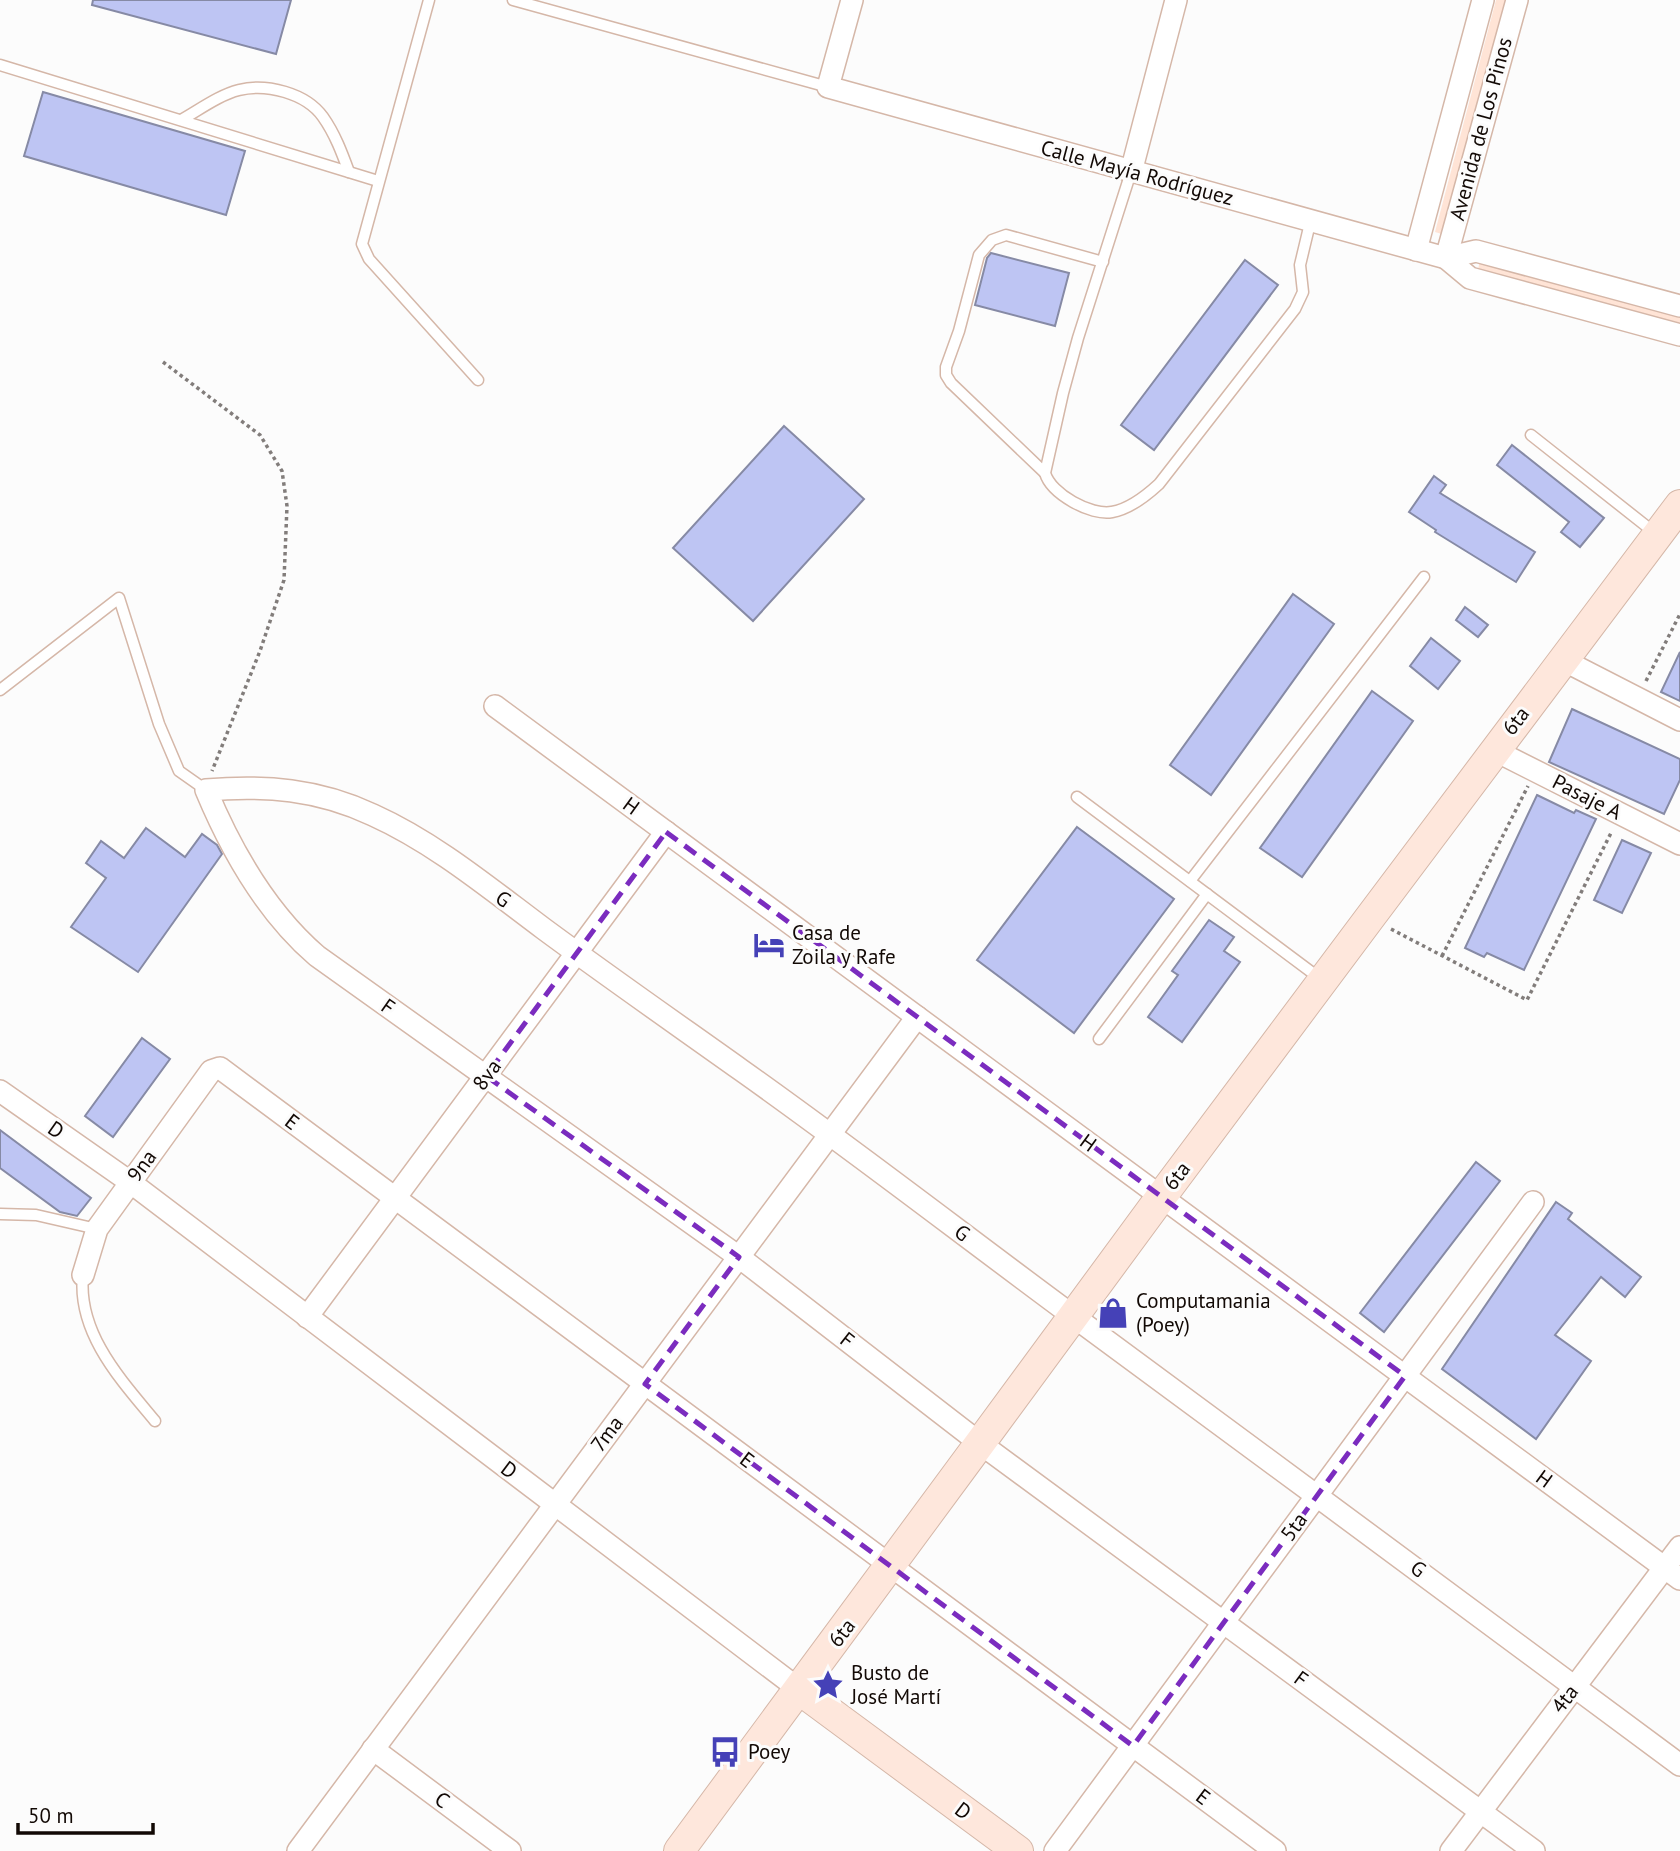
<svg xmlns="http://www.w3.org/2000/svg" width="1680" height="1851" font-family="'PT Sans',sans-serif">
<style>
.green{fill:#ffe4d6}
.building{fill:#bec5f3;stroke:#868aa5;stroke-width:2}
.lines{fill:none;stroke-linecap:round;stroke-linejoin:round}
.lane-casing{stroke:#d5b7a8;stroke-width:13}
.street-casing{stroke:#d5b7a8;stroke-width:24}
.secondary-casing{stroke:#d5b7a8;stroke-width:32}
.path{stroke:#827d7b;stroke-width:3.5;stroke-dasharray:3.5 3.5;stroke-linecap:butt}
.lane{stroke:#fff;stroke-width:10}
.street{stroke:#fff;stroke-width:21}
.secondary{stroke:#fee7dc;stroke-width:30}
.marked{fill:none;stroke:#7b2cbf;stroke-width:5;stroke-dasharray:14 9;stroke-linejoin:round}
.labels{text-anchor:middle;stroke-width:6;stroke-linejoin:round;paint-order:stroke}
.street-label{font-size:21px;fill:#120905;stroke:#fcfcfc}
.poi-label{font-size:21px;fill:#120905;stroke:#fcfcfc;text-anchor:start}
</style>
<rect width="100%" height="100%" fill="#fcfcfc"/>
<g class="green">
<path d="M1496,0H1508L1445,235L1435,232Z"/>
<path d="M1481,257L1680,312V330L1477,273Z"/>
</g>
<g class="building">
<path d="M93,0H291L276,54L92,5Z"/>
<path d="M43,92L245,151L226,215L24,156Z"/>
<path d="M991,253L1069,273L1055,326L975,305L987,258Z"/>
<path d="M1245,260L1278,285L1154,450L1121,425Z"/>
<path d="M784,426L864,499L753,621L673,548Z"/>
<path d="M1512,445L1604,518L1580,547L1561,532L1569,522L1497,465Z"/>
<path d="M1434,476L1446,485L1440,493L1535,552L1516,582L1435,532L1436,530L1409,512Z"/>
<path d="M1293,594L1334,624L1211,795L1170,765Z"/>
<path d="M1465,607L1488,625L1478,637L1456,620Z"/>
<path d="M1431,638L1460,661L1438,689L1410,666Z"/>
<path d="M1680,652V701L1661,692Z"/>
<path d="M1372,691L1413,721L1302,877L1260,848Z"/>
<path d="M1572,709L1680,759V780L1664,814L1549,762Z"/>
<path d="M1537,795L1574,813L1576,810L1596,819L1524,970L1487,953L1484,957L1465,948Z"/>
<path d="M1077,827L1174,899L1074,1033L977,960Z"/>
<path d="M146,828L185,857L202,834L217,845L222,854L138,972L71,927L106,878L86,863L101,841L124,858Z"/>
<path d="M1622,840L1651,853L1622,913L1594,900Z"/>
<path d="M1209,920L1234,937L1224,951L1240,962L1182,1042L1148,1017L1178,975L1172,971Z"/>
<path d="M142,1038L170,1059L113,1137L85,1116Z"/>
<path d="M0,1130L91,1198L77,1216L60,1212L0,1168Z"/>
<path d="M1476,1162L1500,1181L1384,1332L1360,1313Z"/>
<path d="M1556,1202L1572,1213L1568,1219L1641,1277L1625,1297L1601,1277L1555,1335L1591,1361L1536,1439L1442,1369Z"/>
</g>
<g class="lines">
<defs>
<g id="lane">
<path d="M429,0L362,244L369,259L478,380"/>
<path d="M513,0L828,87"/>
<path d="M0,65L378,181"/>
<path d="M181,120C199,110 219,95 239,90C266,83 306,93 323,117C335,134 342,153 349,172"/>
<path d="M1131,172L1078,338L1063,393L1045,473C1051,494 1091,516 1112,512C1130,509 1146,496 1159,484L1295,309L1303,292L1300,265L1311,219"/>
<path d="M1531,435L1655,533"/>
<path d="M1045,473L951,383L946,375V367L959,331L979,255L992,240L1006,235L1103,262"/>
<path d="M0,690L119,598L159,724L179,771L206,790"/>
<path d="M1077,797L1322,980"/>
<path d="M1190,881L1424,577"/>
<path d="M1099,1039L1207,894"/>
<path d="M0,1214L36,1215L97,1229"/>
<path d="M83,1275C77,1333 121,1380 155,1421"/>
</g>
<g id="street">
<path d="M852,0L828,87L1446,258L1470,278L1680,335"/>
<path d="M1131,172L1176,0"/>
<path d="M1416,250L1483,0"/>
<path d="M1446,258L1517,0"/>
<path d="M1446,258L1476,251L1680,306"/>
<path d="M1563,660L1680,720"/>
<path d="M495,706L1680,1579"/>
<path d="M1494,750L1680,844"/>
<path d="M0,1091L130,1182L800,1690"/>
<path d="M83,1275L97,1229L211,1071L220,1068L1275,1851"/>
<path d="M307,1317L666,832"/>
<path d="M373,1749L510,1851"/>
<path d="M298,1851L917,1017"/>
<path d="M1055,1851L1533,1202"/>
<path d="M1451,1851L1680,1547"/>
<path d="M1534,1851L981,1444L739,1257L317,956C267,913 231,850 206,790C265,785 318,789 373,815C435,843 489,888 544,929C609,977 675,1023 741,1070C854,1150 962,1234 1073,1316C1275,1466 1479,1614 1680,1765"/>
</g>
<g id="secondary">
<path d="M800,1690L1018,1851"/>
<path d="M679,1851C842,1633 1002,1412 1164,1193C1335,963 1508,734 1680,505"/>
</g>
</defs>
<use href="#lane" class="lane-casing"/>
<use href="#street" class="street-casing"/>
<use href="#secondary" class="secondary-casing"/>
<g class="path">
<path d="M163,362L260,435L282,471L287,506L284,580L260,651L212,771"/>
<path d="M1646,681L1680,614"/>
<path d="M1391,929L1527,1000L1612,831"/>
<path d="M1442,956L1528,786"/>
</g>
<use href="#lane" class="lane"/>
<use href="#street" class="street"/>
<use href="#secondary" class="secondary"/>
</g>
<path class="marked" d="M666,832L1405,1376L1133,1746L645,1384L739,1257L486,1076Z"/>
<defs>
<symbol id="hotel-bare" viewBox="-9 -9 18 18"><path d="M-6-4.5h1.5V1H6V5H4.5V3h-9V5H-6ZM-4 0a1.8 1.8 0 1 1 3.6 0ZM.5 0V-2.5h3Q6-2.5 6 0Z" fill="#4541b7" stroke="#fcfcfc" stroke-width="2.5" paint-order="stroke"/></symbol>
<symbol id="shop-bare" viewBox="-9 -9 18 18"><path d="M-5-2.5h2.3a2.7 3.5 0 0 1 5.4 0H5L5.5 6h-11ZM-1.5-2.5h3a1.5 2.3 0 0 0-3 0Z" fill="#4541b7" stroke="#fcfcfc" stroke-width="2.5" paint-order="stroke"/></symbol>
<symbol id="sight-bare" viewBox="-9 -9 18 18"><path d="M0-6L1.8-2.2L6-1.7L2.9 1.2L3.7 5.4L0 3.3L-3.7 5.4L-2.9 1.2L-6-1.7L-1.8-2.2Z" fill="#4541b7" stroke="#fcfcfc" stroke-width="2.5" paint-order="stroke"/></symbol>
<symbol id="bus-bare" viewBox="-9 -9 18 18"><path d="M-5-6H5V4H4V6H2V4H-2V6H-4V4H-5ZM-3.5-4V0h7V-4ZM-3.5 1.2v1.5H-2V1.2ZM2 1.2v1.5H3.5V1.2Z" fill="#4541b7" stroke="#fcfcfc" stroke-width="2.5" paint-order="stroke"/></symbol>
</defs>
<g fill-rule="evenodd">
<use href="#hotel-bare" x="747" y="923" width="44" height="44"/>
<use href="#shop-bare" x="1091" y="1291" width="44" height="44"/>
<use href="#sight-bare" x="806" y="1663" width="44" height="44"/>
<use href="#bus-bare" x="703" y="1730" width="44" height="44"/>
</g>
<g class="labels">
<g class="street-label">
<text transform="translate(1481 129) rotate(-75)" y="7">Avenida de Los Pinos</text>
<text transform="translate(1137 173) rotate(15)" y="7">Calle Mayía Rodríguez</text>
<text transform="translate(1516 721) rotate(-53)" y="7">6ta</text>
<text transform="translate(1587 797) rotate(27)" y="7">Pasaje A</text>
<text transform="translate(631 806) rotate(36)" y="7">H</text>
<text transform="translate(503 899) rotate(36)" y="7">G</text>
<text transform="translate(388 1007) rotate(35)" y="7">F</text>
<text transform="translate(487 1075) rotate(-54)" y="7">8va</text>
<text transform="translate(292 1122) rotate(37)" y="7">E</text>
<text transform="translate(56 1130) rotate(35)" y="7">D</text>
<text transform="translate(1088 1143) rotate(36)" y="7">H</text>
<text transform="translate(142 1166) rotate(-54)" y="7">9na</text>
<text transform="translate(1177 1176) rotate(-53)" y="7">6ta</text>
<text transform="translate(962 1233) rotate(37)" y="7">G</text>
<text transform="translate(847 1340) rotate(38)" y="7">F</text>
<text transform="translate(607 1434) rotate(-53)" y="7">7ma</text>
<text transform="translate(747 1460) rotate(37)" y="7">E</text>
<text transform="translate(509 1470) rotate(37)" y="7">D</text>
<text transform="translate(1544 1479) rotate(36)" y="7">H</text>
<text transform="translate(1294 1527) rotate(-54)" y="7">5ta</text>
<text transform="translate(1418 1569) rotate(37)" y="7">G</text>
<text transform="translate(842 1633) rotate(-53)" y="7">6ta</text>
<text transform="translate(1301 1679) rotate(36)" y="7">F</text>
<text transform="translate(1565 1699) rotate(-53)" y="7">4ta</text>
<text transform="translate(1203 1797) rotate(37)" y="7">E</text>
<text transform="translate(442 1800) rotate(37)" y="7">C</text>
<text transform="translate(963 1811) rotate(37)" y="7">D</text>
</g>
<g class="poi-label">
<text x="792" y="940">Casa de<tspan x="792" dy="24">Zoila y Rafe</tspan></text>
<text x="1136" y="1308">Computamania<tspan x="1136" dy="24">(Poey)</tspan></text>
<text x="851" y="1680">Busto de<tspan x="851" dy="24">José Martí</tspan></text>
<text x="748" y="1759">Poey</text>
</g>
</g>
<path d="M18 1823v10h135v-10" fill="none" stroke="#120905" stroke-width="3.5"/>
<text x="28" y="1823" font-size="21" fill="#120905" stroke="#fcfcfc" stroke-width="5" paint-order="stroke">50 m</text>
</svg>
